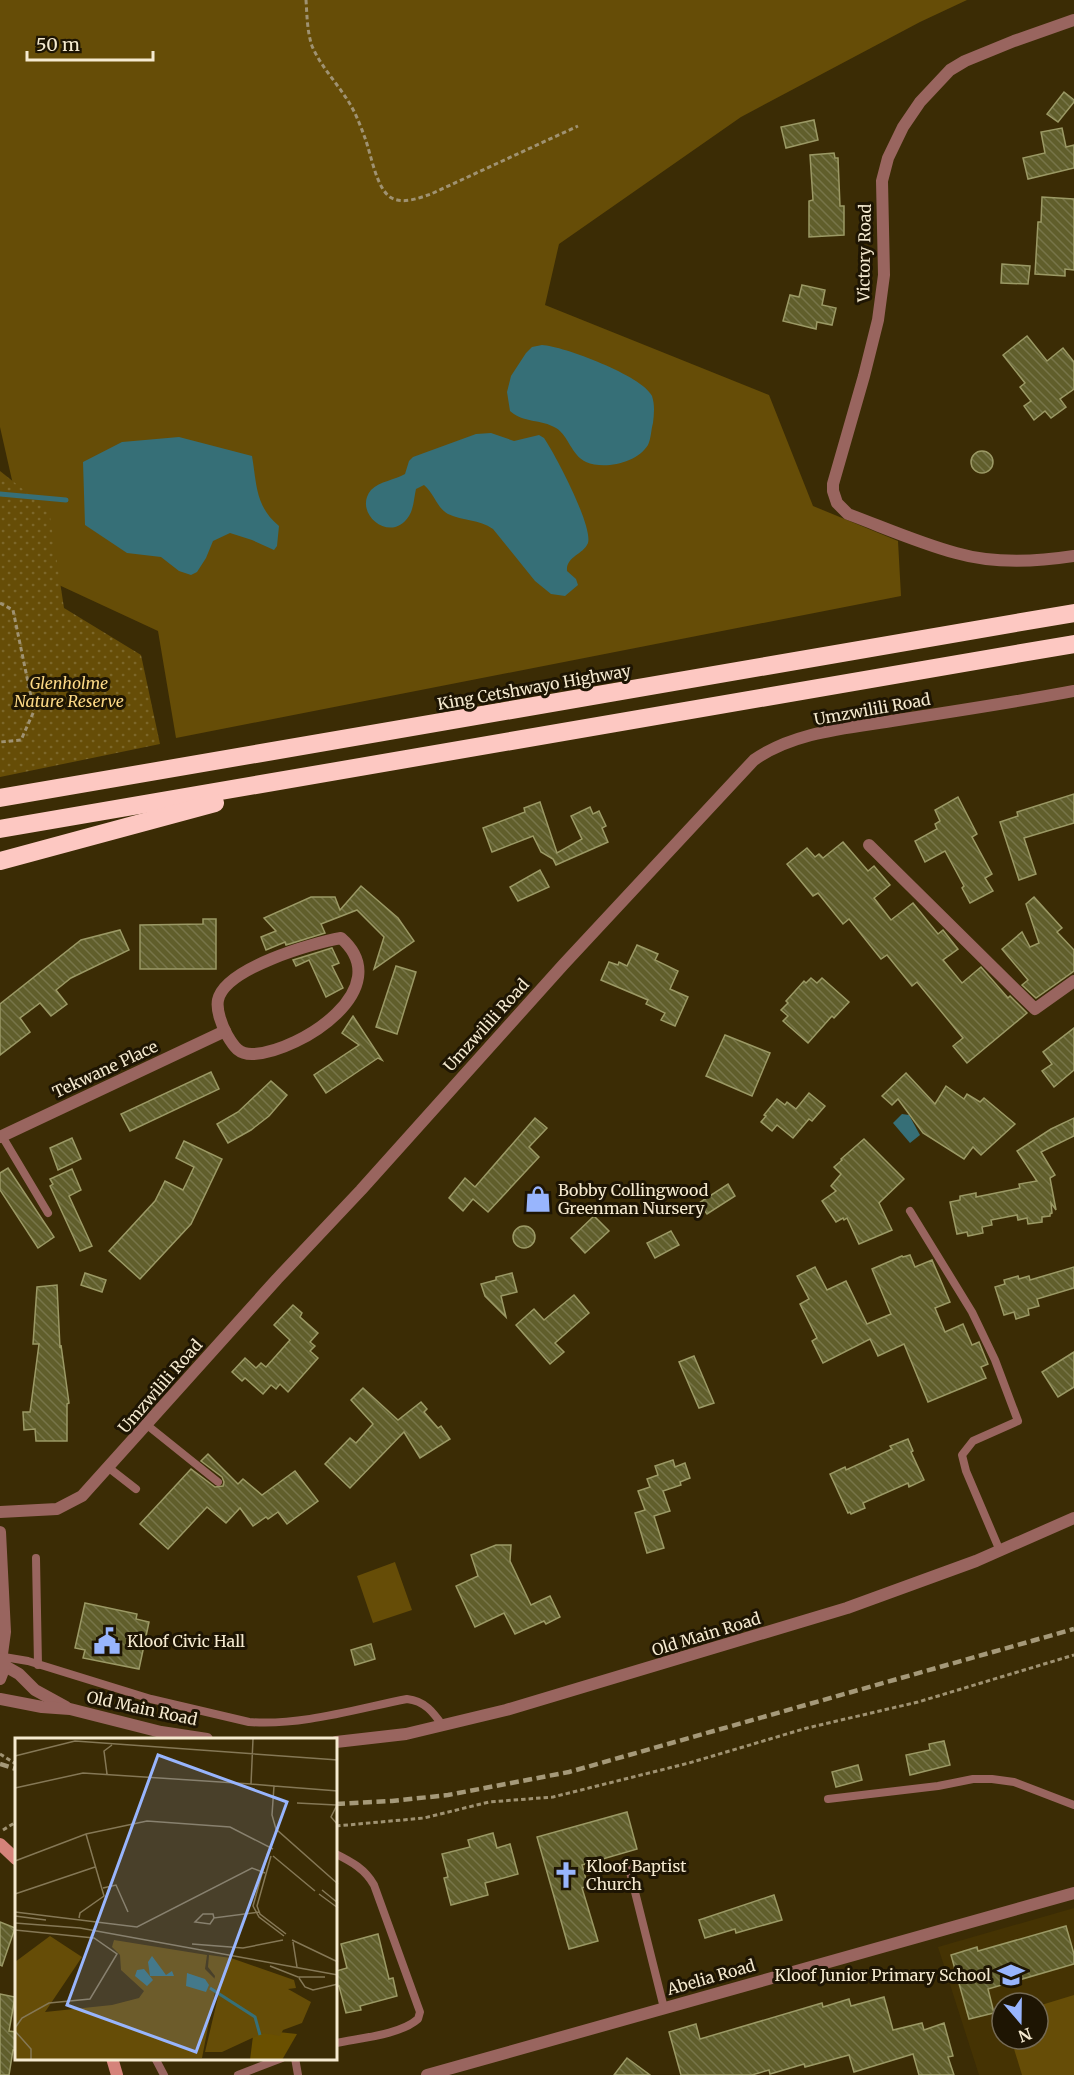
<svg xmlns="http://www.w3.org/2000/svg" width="1074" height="2075" font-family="Merriweather,serif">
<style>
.built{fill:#453303;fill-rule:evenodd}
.grass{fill:#664d07}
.park{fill:url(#park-dots)}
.water{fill:#366f77}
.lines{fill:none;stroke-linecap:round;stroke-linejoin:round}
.stream{stroke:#366f77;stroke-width:5}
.building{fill:url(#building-back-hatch);stroke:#9b9965;stroke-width:1.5}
.path{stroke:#9f9272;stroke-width:3;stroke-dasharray:4.5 3;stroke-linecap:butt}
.service{stroke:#99655f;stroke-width:8}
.minor{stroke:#99655f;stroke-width:12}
.tertiary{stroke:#99655f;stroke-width:12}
.secondary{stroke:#d5837a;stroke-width:12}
.motorway{stroke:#fdc8c2;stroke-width:18}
.rail{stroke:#a59979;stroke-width:4.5;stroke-dasharray:9 4.5;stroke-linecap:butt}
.labels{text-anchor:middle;stroke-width:6;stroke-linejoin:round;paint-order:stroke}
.street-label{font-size:16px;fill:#f5ead0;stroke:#1e1503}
.park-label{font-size:16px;font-style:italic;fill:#fdd986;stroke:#1e1503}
.poi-label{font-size:16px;fill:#f5ead0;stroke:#1e1503;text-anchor:start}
.inset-river{fill:none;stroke:#366f77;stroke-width:3}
.inset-road{fill:none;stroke:#857856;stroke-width:1.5}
.view{fill:#98b5fd;fill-opacity:0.15;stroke:#98b5fd;stroke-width:3}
.inset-edge{fill:none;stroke:#f5ead0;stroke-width:3}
</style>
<defs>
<pattern id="park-dots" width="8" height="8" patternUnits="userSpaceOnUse" patternTransform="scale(1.5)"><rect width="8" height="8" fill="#664d07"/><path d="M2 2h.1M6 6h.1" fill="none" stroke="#7c672a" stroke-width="1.8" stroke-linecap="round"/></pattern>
<pattern id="building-back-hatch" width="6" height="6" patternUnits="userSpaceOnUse" patternTransform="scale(1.5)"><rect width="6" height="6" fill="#605e2b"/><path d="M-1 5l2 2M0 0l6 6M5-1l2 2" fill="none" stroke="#777549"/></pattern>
</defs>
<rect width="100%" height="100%" fill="#3b2c05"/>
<path class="built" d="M1074,1908V2075H979L938,1947ZM1002,2003H1038V2039H1002Z"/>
<g class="grass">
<path d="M0,0H967L920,22L741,117L559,244L545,305L769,395L813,506L898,541L901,596L176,738L158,631L33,573L0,427Z"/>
<path d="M395,1562L412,1610L373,1623L357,1576Z"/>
<path d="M1074,1995V2075H1022L1011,2039H1038V2006Z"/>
</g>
<path class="park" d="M0,471L49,510L64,608L141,655L160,744L0,777Z"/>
<g class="water">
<path d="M542,345C563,346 643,376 652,396C655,405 654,414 653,423C651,430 651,439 648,445C637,463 604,470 586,462C571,455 569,436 556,428C541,419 523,423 510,411L507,392L511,376L526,353L532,347Z"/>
<path d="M491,433L514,441L539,435L544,438C555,454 593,526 588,543C583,555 566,556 567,571L576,579L578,585L565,596L551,594L535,581L493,529C479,519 463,521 448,514C437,508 434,493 424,485L416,489C414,497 414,508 409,516C391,545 352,513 371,490C380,481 395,480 405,474L409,461L413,457L476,434Z"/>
<path d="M179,437L252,456C257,485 255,506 279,526L277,546L274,550L252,540L230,533L213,541L206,558L197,572L191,575L179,571L161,557L127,553L85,525L83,462L122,442Z"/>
<path d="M902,1114L909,1115L920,1135L910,1143L893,1123Z"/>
</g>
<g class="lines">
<path class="stream" d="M0,494L66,500"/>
</g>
<g class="building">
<path d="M1064,92L1074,100V102L1058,122L1047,114Z"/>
<path d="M814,120L818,140L786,148L781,127Z"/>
<path d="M1062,128L1066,147L1074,145V168L1028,179L1023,158L1045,153L1041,132Z"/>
<path d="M834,153L835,158H838L840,206H844V235L809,237V201L813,200L810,155Z"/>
<path d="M1042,197L1074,199V270L1065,269V276L1035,274L1038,222H1041Z"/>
<path d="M1002,264L1030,266L1028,284L1001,283Z"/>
<path d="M802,285L825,290L822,305L836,308L832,325L817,322L816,329L783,321L790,295L799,297Z"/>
<path d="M1027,336L1047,361L1063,348L1074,362V389L1060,399L1066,407L1051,418L1045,411L1034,420L1024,406L1031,401L1020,387L1025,383L1003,355Z"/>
<circle cx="982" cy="462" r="11"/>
<path d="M1074,794V823L1024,838L1036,874L1019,880L1000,822L1018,816L1017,812Z"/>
<path d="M958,797L977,834L972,837L992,874L985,878L993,891L970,903L962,888L964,886L945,851L925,862L915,841L937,829L935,824L940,821L935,810Z"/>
<path d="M540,802L557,853L582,839L571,816L590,807L593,814L599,811L606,826L602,828L608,842L556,865L553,859L541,852L533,836L492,852L483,828L525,812L524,808Z"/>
<path d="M843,842L868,871L874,866L890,885L874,898L891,920L913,903L938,934L943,930L958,949L943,960L962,983L981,967L1008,998L1010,996L1027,1013L967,1063L953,1046L963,1038L917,982L912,986L887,955L881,959L849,919L843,924L818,893L813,896L787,864L807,848L815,857L819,854L823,858Z"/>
<path d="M540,870L549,887L518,901L510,887Z"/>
<path d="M361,886L398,918L414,941L374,969L384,937L357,910L321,924L325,933L286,945L285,942L266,950L261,937L276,931L264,918L311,897H335L340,910Z"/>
<path d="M1034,897L1062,928L1057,932L1074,950V971L1036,998L1022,985L1028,980L1002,949L1022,932L1030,947L1039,943L1026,904Z"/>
<path d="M203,919H216V969H140V925L203,924Z"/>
<path d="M120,930L129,950L71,978L56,990L67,1004L51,1016L40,1003L20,1018L30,1032L0,1055V1004L81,940Z"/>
<path d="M637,945L658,954L655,960L678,971L670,989L688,997L675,1026L661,1020L665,1013L646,1004L648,1000L601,980L609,962L618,965L619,962L627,966Z"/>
<path d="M332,948L339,963L332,966L343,988L326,997L309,960L296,966L293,960Z"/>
<path d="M396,966L416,972L397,1034L376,1027Z"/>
<path d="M811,978L817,983L822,978L849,1002L834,1018L832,1016L808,1043L783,1021L788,1016L781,1010L788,1003L786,1001L804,981L806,983Z"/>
<path d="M353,1016L382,1060L378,1058L326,1093L314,1075L359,1045L342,1033Z"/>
<path d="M1074,1028V1070L1054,1087L1042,1071L1052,1064L1043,1052Z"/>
<path d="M725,1035L770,1053L752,1096L706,1076Z"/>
<path d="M211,1072L219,1089L130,1131L121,1114Z"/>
<path d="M906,1073L935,1104L946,1086L964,1099L967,1094L980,1102L984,1098L1015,1124L981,1155L973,1147L964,1159L923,1133L898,1099L892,1105L882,1096Z"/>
<path d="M271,1081L287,1095L269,1116L251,1130L228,1143L217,1124L238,1112Z"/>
<path d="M809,1093L825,1106L812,1121L809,1119L793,1138L777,1125L772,1131L761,1122L766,1116L764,1115L777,1099L785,1105L787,1102L796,1109Z"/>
<path d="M535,1118L547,1128L529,1147L539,1157L488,1212L473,1199L463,1211L449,1198L465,1178L475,1187Z"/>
<path d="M1074,1118V1136L1041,1152L1055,1175L1050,1178L1056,1210L1051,1203L1052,1213L1050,1214V1216L1042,1217V1222L1028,1224L1027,1218L1018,1220L1017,1215L991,1220L992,1225L982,1227L983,1233L968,1236L967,1232L957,1234L950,1202L960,1200V1196L976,1193V1197L1020,1188L1019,1184L1037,1181L1017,1151L1051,1129Z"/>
<path d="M72,1138L81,1159L58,1170L50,1148Z"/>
<path d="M864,1139L904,1179L879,1203L892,1230L859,1244L847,1218L844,1220L843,1218L836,1222L822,1201L836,1191L831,1186L841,1174L834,1167L842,1160L841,1159Z"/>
<path d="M184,1141L222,1159L191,1224L140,1279L109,1251L155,1201L165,1181L183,1190L194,1167L176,1158Z"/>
<path d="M8,1168L54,1237L38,1248L0,1190V1173Z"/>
<path d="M72,1169L81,1190L69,1196L92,1246L80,1251L50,1186L53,1184L50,1179Z"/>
<path d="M728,1184L735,1196L707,1214L699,1203Z"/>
<path d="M594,1216L609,1231L585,1253L571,1238Z"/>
<circle cx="524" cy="1237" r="11"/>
<path d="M671,1231L679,1245L655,1258L647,1243Z"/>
<path d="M910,1255L915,1267L932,1260L950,1302L935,1308L945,1332L963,1324L972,1345L979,1342L988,1364L981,1367L986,1378L928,1402L904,1344L878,1356L870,1339L823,1363L812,1341L817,1338L800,1304L809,1299L797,1276L815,1267L827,1290L846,1281L867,1324L891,1314L872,1269L902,1256L903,1257Z"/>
<path d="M1074,1267V1288L1037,1299L1039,1306L1028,1309L1029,1315L1016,1319L1014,1312L1004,1315L995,1287L1005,1284L1004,1280L1018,1276L1019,1279L1029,1276L1030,1280Z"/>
<path d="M85,1273L106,1280L102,1292L81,1285Z"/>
<path d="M512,1273L517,1292L501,1296L506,1317L485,1296L481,1284L496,1280V1277Z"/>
<path d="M57,1285L60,1348L61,1345L69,1403L67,1404V1441H36L35,1429L24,1430L23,1412H30L39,1344H33L37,1287Z"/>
<path d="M574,1295L589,1313L555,1343L564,1352L550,1364L516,1325L534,1309L544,1320Z"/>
<path d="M293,1305L302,1313L300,1317L318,1333L310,1342L315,1346L310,1351L318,1358L288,1392L280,1384L276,1389L271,1385L263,1394L245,1378L242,1381L232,1372L245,1358L256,1368L261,1363L266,1367L290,1340L274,1325Z"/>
<path d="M1074,1352V1387L1058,1397L1042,1372Z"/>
<path d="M694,1356L714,1403L699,1408L679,1362Z"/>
<path d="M363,1388L398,1420L421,1402L427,1409L424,1412L438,1428L441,1426L450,1439L420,1458L404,1432L350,1488L325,1464L350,1438L356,1443L373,1424L351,1400Z"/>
<path d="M908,1439L913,1451L911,1452L924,1480L909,1487L908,1483L863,1503L865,1508L851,1514L850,1512L848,1513L830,1474L845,1467L846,1470L892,1449L890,1446Z"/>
<path d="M208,1454L238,1484L243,1479L262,1495L295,1471L318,1501L287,1524L278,1512L268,1519L266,1517L253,1526L240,1508L226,1523L207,1507L168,1549L140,1524L191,1469L215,1487L223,1486L224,1482L222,1477L201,1461Z"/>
<path d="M673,1460L675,1467L685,1463L690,1478L680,1482L681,1485L663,1491L670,1511L654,1516L664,1548L647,1553L635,1513L645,1510L638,1491L650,1487L647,1479L658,1475L655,1466Z"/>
<path d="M496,1545H511L510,1561L531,1605L550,1596L560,1617L546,1624L544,1621L515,1634L504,1613L475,1627L456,1586L478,1576L471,1555Z"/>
<path d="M85,1603L137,1614L136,1619L149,1622L139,1669L83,1658L85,1650L75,1648Z"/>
<path d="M371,1644L375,1659L355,1665L351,1650Z"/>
<path d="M944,1741L950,1765L910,1775L906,1755L930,1750L929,1744Z"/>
<path d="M858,1765L862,1780L836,1787L832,1772Z"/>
<path d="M627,1812L637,1849L582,1865L588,1886L582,1888L598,1941L569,1949L537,1837Z"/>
<path d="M493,1833L497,1848L510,1844L518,1874L485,1883L488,1895L451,1905L444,1878L448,1877L442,1854L470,1847L468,1840Z"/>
<path d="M774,1895L782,1920L736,1933L735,1929L705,1938L699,1920Z"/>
<path d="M0,1922L15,1928L2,1966L0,1965Z"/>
<path d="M1066,1926L1074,1954V1964L988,1989L994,2013L969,2019L951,1955L977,1947L978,1951Z"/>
<path d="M378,1934L389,1979L393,1978L397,1996L360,2006L361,2010L346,2013L339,1986L336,1987V1971L347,1968L341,1944Z"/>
<path d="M0,1994L15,1997L9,2031L16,2032V2050H13L9,2075H0Z"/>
<path d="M884,1997L893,2030L922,2023L924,2030L944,2023L953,2056L948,2057L954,2075H919L913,2054L854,2072L849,2055L805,2067L804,2064L770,2074L769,2070L752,2075H681L669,2032L696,2024L700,2039L822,2003L823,2007L849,1999L851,2006Z"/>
<path d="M627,2058L650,2075H614Z"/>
</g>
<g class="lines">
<g class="path">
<path d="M306,0C307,15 307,31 312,46C321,67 338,84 350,104C356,114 361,127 365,138C371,154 376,187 390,197C402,205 419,198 431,194L578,126"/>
<path d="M0,603L13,610L34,711L21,740L0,742"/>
<path d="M0,1754L16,1764"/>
<path d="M336,1826L424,1818L489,1802L553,1797L689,1763L807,1728L918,1702L1074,1655"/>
<path d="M3,1830L16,1822"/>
</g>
<g class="service">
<path d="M2,1136L48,1213"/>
<path d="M910,1211L972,1312L995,1360L1018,1421L973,1441L962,1455L966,1471L1000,1551"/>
<path d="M147,1425L218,1482"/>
<path d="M109,1468L136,1489"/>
<path d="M36,1558L38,1665"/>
<path d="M4,1657L28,1661L151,1699L249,1722C301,1726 356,1709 407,1699C425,1701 433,1712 443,1726"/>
<path d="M828,1799L938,1786L973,1779H992L1014,1782L1074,1805"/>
<path d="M336,1854C352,1862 365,1869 374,1885L420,2012L418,2019C400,2035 359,2038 336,2043"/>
<path d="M629,1868L664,2008"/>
<path d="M155,2058L164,2075"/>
<path d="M295,2058L298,2075"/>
<path d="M238,2075L282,2058"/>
</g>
<g class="minor">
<path d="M1074,20L1014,41L965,61L950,70L920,102L903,127L888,158L882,181L884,275L878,320L864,376L833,484V491L837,503L848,514C883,527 919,543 956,553C994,564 1035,562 1074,556"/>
<path d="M869,845L1035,1009L1074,981"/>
<path d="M341,938C398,988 301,1051 254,1054C239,1055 234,1047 227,1035C222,1026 216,1010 218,1000C225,968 313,943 341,938Z"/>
<path d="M0,1137L225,1031"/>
<path d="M0,1512L57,1509L82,1496L277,1279L361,1190L563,965L754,760C795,731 850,728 898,720C957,711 1016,702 1074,691"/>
<path d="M427,2075L1074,1893"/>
</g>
<g class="tertiary">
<path d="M0,1532L5,1632L2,1654"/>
<path d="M5,1666L19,1674L35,1690L66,1707"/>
<path d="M0,1679L5,1666L4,1659"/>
<path d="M0,1699L42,1707L70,1709L161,1732L207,1739"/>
<path d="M336,1742L406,1734L506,1710L847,1608L976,1561L1074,1518"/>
</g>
<g class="secondary">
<path d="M0,1844L16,1859"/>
<path d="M112,2058L117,2075"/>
</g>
<g class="motorway">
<path d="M0,798L1074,613"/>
<path d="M0,829L1074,644"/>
<path d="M0,861L215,803"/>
</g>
<g class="rail">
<path d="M0,1764L16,1769"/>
<path d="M336,1804L392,1801L448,1795L569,1772L1074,1629"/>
</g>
</g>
<defs>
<symbol id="shop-bare" viewBox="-9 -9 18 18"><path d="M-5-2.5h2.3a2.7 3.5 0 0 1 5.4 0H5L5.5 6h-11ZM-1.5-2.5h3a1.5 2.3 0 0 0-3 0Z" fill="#98b5fd" stroke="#1e1503" stroke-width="2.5" paint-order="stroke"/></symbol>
<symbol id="civic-bare" viewBox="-9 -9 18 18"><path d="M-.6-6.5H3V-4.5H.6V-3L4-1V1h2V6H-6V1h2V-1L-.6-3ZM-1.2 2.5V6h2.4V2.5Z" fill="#98b5fd" stroke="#1e1503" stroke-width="2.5" paint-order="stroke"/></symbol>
<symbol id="church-bare" viewBox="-9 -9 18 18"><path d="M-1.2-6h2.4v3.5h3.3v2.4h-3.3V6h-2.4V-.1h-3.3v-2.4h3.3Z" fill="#98b5fd" stroke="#1e1503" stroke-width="2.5" paint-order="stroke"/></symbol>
<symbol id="school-bare" viewBox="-9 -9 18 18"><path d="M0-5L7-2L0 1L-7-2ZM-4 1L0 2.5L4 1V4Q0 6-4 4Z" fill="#98b5fd" stroke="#1e1503" stroke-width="2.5" paint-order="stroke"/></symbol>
</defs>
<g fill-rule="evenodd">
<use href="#shop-bare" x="519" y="1180" width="38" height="38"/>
<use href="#civic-bare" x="88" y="1622" width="38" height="38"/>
<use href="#church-bare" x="547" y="1856" width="38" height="38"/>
<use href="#school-bare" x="992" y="1956" width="38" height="38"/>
</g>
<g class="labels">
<g class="street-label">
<text transform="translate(864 253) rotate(-89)" y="6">Victory Road</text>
<text transform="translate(534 687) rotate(-10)" y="6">King Cetshwayo Highway</text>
<text transform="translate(872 709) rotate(-10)" y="6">Umzwilili Road</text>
<text transform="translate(486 1025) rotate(-48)" y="6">Umzwilili Road</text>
<text transform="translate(105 1069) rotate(-25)" y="6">Tekwane Place</text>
<text transform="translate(160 1386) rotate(-49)" y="6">Umzwilili Road</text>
<text transform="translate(706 1634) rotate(-17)" y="6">Old Main Road</text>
<text transform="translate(142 1708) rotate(12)" y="6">Old Main Road</text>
<text transform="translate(711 1977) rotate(-16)" y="6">Abelia Road</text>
</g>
<g class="park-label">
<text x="69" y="689">Glenholme<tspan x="69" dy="18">Nature Reserve</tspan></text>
</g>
<g class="poi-label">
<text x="558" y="1196">Bobby Collingwood<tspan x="558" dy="18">Greenman Nursery</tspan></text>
<text x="127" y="1647">Kloof Civic Hall</text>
<text x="586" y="1872">Kloof Baptist<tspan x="586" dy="18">Church</tspan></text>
<text x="991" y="1981" text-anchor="end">Kloof Junior Primary School</text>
</g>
</g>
<g transform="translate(15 1738)">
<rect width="322" height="322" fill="#3b2c05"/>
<path d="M35,198L67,219L30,274L97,267L124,260L129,253L106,232L105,217L97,209L99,202L192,217L190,231L202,243L187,320L0,322V224Z" fill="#664d07"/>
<path d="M254,293L282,296L267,322H235L238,298Z" fill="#6a5000"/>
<path d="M194,217L216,220L279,242L281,250L273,251L296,264L287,285L268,292L265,298L248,295L207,314H190L203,259L197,250L200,238L193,229Z" fill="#664d07"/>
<path d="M137,218L151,237L157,233L159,238H135L133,224ZM129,231L138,242L132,248L120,238L122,232ZM172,235L190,241L194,247L191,254L171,248Z" fill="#366f77"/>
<path class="inset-river" d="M195,250L240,279L245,297"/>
<path class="inset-road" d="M238,1L236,46L259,48L257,77L261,91L323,146M0,18L60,3L323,22M92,36L89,13L97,7M259,48L323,53M0,50L68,35L236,46M282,65L321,67M323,65L316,79L323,87M253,114L238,168L244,179L269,198M256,118L242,168L245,176L271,196M258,118L300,153M0,123L71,96L132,83L215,89L258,111M88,150L101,147L113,174M307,152L323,165M0,156L80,129M304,156L323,170M0,174L122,189L237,130L250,135M0,178L31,182M64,180L65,175L89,158L71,96M199,180L195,186L180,184L188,176H198L199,180L244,174M0,185L65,190L323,237M0,192L79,200L102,216L75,261L34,265L7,280L0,290M277,202L323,224M278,204L282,229M177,206L228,210L268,202M255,228L283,239H310M284,240L290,249L298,252L323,246M0,293L16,311V322"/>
<path class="view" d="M143,17L272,64L181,314L52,267Z"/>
<rect width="322" height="322" class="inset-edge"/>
</g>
<g transform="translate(1020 2021) rotate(160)"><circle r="28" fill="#1e1503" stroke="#746a55" stroke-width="1.5"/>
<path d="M0-4.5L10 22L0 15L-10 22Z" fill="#98b5fd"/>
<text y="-9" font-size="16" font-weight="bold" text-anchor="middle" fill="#f5ead0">N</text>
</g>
<path d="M27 51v9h126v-9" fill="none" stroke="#f5ead0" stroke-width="3"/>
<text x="36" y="51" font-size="18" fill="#f5ead0" stroke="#1e1503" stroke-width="4.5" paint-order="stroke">50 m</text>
</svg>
